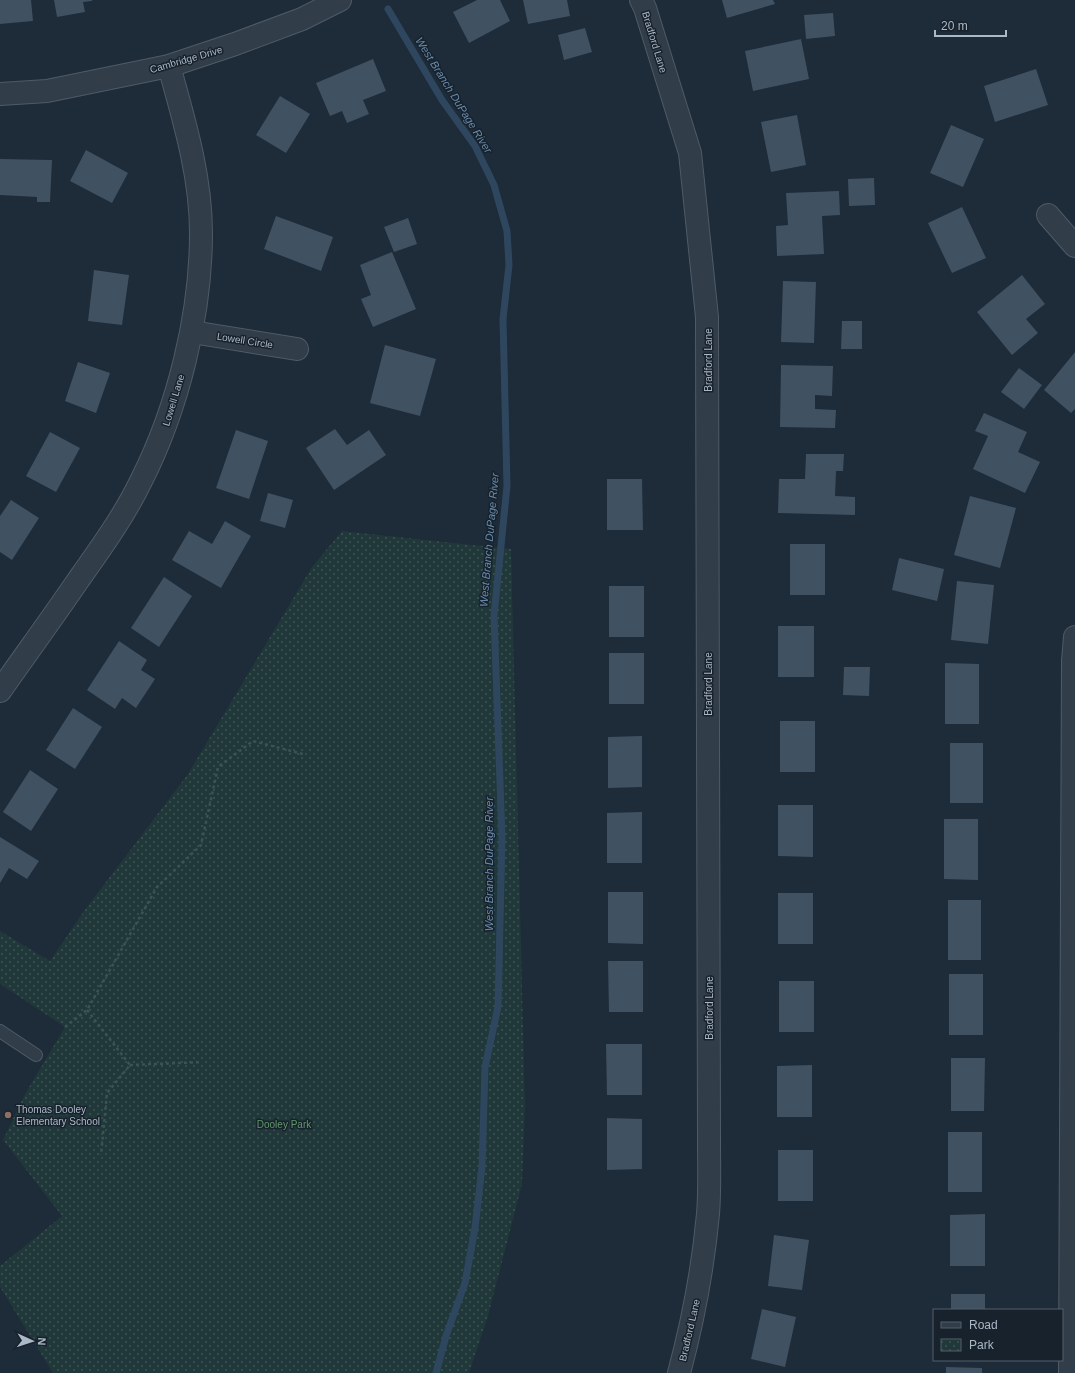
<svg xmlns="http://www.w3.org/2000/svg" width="1075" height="1373" font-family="Arial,sans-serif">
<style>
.park{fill:url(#park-dots)}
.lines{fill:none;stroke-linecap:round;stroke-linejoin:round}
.stream{stroke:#2e475f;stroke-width:7}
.building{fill:#405161}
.service-casing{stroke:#4f5b67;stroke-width:14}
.minor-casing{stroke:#4f5b67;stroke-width:24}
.tertiary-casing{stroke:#4f5b67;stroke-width:24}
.path{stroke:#3a5453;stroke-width:2.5;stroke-dasharray:3 3;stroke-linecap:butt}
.service{stroke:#313d49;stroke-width:12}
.minor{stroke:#313d49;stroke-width:22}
.tertiary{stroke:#313d49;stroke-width:22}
.education-dot{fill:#8d6e63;stroke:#17222d;stroke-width:1.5}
.labels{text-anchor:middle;stroke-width:3;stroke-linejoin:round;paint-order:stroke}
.street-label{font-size:10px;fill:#abb8c6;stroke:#17222d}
.poi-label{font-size:10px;fill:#abb8c6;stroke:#17222d;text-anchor:start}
.park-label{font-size:10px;fill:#619869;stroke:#17222d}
.water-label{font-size:11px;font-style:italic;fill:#698cac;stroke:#17222d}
</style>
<defs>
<pattern id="park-dots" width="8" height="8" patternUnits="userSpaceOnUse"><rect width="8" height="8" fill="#203839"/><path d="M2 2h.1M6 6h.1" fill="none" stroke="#3e5354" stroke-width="1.8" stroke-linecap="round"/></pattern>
</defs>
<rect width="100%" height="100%" fill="#1e2b38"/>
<path class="park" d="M342,531L511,549L525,1106L522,1184L488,1316L469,1373H53L0,1287V1266L62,1216L3,1140L25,1094L65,1027L0,984V931L50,961L84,911L188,774L312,567Z"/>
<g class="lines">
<path class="stream" d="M388,9L442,100L475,146L494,185L507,231L509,265L503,319L507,486L494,616L502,838L498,1007L485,1067L482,1167L475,1228L465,1283L446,1336L436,1373"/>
</g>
<g class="building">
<path d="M0,0H31L33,21L0,24Z"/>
<path d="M54,0H92V1L83,2L85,12L57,17Z"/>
<path d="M477,0H500L510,21L469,43L453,12Z"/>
<path d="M523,0H567L570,16L528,24Z"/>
<path d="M722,0H773L775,4L727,18Z"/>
<path d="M833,13L835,36L806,39L804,15Z"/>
<path d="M585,28L592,52L564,60L558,35Z"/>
<path d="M801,39L809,79L753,91L745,51Z"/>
<path d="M373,59L386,91L363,100L369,114L347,123L342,111L330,116L316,83Z"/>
<path d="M1036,69L1048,105L995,122L984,86Z"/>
<path d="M280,96L310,114L286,153L256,135Z"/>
<path d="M797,115L806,165L771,172L761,122Z"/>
<path d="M951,125L984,139L963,187L930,173Z"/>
<path d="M86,150L128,173L112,203L70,181Z"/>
<path d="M0,159L52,160L50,202H37V197L0,195Z"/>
<path d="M874,178L875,205L849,206L848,179Z"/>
<path d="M839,191L840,215L822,216L824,254L777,256L776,226L788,225L786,193Z"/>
<path d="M962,207L986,258L952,273L928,223Z"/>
<path d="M276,216L333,237L321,271L264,249Z"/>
<path d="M408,218L417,244L394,252L384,227Z"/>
<path d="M392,252L416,309L373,327L361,299L371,295L360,265Z"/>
<path d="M94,270L129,275L122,325L88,321Z"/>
<path d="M1022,275L1045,304L1026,319L1038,333L1012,355L977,312Z"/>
<path d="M783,281L816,282L814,343L781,342Z"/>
<path d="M842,321H862V349H841Z"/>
<path d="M385,345L436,359L420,416L370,403Z"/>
<path d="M1075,352V409L1071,413L1044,390Z"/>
<path d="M78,362L110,373L96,413L65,401Z"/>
<path d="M781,365L833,366L832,396L815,395V409L836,410L835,428L780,427Z"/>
<path d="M1019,368L1042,385L1024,409L1001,392Z"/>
<path d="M984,413L1027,432L1018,452L1040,462L1025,493L973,469L988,436L975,431Z"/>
<path d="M335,429L347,445L369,430L386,455L334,490L306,448Z"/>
<path d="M236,430L268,441L249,499L216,488Z"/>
<path d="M50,432L80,448L56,492L26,476Z"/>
<path d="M806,454H844L843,471H836L835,496L855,497V515L778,513L779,479H805Z"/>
<path d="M607,479H642L643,530H607Z"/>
<path d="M268,493L293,500L285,528L260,521Z"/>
<path d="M970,496L1016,508L1000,568L954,555Z"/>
<path d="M11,500L39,518L12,560L0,552V516Z"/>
<path d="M225,521L251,536L221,588L172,560L189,531L212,544Z"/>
<rect x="790" y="544" width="35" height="51"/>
<path d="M899,558L944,569L937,601L892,590Z"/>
<path d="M164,577L192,596L159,647L131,628Z"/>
<path d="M957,581L994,585L988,644L951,640Z"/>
<rect x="609" y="586" width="35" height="51"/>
<rect x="778" y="626" width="36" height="51"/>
<path d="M119,641L147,660L141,670L155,679L136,708L122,698L115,709L87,690Z"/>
<rect x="609" y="653" width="35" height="51"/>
<path d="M945,663L979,664V724H945Z"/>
<path d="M844,667H870L869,696L843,695Z"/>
<path d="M73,708L102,727L75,769L46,750Z"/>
<rect x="780" y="721" width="35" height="51"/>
<path d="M642,736V787L608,788V737Z"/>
<rect x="950" y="743" width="33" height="60"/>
<path d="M30,770L58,789L31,831L3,812Z"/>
<path d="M778,805H813V857L778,856Z"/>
<path d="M642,812V863H607V813Z"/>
<path d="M944,819H978V880L944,879Z"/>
<path d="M0,837L39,861L27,879L9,868L0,883Z"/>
<path d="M608,892H643V944L608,943Z"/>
<rect x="778" y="893" width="35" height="51"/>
<rect x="948" y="900" width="33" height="60"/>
<path d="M608,961H643V1012H609Z"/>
<rect x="949" y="974" width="34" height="61"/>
<rect x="779" y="981" width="35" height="51"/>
<path d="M606,1044H642V1095H607Z"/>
<path d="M951,1058H985L984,1111H951Z"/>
<path d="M812,1065V1117H777V1066Z"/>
<path d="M607,1118L642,1119V1169L607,1170Z"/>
<rect x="948" y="1132" width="34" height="60"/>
<rect x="778" y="1150" width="35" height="51"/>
<path d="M985,1214V1266H950V1215Z"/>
<path d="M774,1235L809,1240L802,1290L768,1286Z"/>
<rect x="951" y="1294" width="34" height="16"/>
<path d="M762,1309L796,1317L785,1367L751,1359Z"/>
<path d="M946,1367L982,1368V1373H946Z"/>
</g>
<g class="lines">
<defs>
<path id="service" d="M0,1031L36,1055"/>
<g id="minor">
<path d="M641,0L645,8L690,153L707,317L709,1141C709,1165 710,1190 708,1214C703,1268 693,1321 679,1373"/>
<path d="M0,94L47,91L169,66L235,44L302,19L340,0"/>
<path d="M1048,215L1075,246"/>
<path d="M192,332L297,349"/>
<path d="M0,691C26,654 53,617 79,579C101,548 124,516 141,481C178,408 201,315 201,233C201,176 184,120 169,66"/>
</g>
<path id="tertiary" d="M1070,1373L1073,661L1075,637"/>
</defs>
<use href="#service" class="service-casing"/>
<use href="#minor" class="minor-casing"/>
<use href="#tertiary" class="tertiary-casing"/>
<g class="path">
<path d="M87,1010L130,1065L107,1093L101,1155"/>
<path d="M65,1027L87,1010L157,887L201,845L218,767L253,741L303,754"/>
<path d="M130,1065L202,1062"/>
</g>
<use href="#service" class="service"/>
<use href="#minor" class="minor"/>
<use href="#tertiary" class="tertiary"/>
</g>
<circle class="education-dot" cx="8" cy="1115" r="4"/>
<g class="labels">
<g class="street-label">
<text transform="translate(655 42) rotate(73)" y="4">Bradford Lane</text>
<text transform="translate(186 59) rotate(-16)" y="4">Cambridge Drive</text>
<text transform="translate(245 340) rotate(9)" y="4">Lowell Circle</text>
<text transform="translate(708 360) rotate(-90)" y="4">Bradford Lane</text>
<text transform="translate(173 400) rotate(-73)" y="4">Lowell Lane</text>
<text transform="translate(708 684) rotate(-90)" y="4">Bradford Lane</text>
<text transform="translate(709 1008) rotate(-90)" y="4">Bradford Lane</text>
<text transform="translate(689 1330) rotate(-77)" y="4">Bradford Lane</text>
</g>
<g class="poi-label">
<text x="16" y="1113">Thomas Dooley<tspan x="16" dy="12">Elementary School</tspan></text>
</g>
<g class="park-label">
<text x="284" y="1128">Dooley Park</text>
</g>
<g class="water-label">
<text transform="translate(454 95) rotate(58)" y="4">West Branch DuPage River</text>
<text transform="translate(489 540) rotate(-85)" y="4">West Branch DuPage River</text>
<text transform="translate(489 864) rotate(-90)" y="4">West Branch DuPage River</text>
</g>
</g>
<rect x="933" y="1309" width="130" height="52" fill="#17222d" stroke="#525e6a"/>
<rect x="941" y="1322" width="20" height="6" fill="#313d49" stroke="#525e6a"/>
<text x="969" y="1329" font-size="12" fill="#abb8c6">Road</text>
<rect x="941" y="1339" width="20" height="12" fill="url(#park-dots)" stroke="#525e6a"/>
<text x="969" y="1349" font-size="12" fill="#abb8c6">Park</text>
<g transform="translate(32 1341) rotate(93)" stroke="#17222d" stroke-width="3" paint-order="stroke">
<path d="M0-3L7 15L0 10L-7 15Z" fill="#abb8c6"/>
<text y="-6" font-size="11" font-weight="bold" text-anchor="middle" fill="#abb8c6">N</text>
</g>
<path d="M935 30v6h71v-6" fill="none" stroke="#abb8c6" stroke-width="2"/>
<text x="941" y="30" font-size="12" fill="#abb8c6" stroke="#17222d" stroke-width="3" paint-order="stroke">20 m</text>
</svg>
